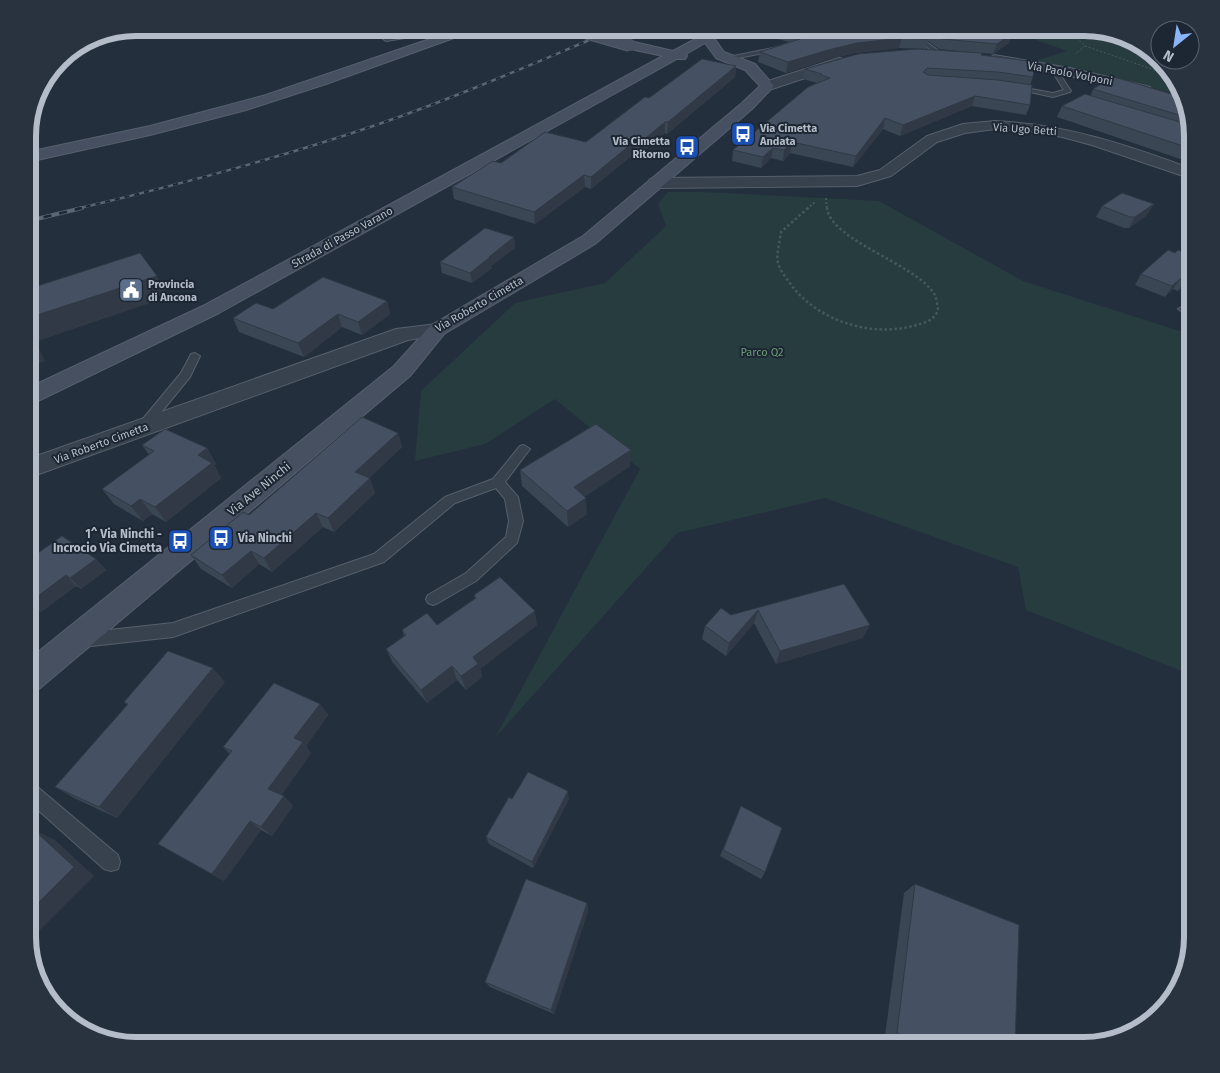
<svg xmlns="http://www.w3.org/2000/svg" width="1220" height="1073" font-family="'Fira Sans',sans-serif">
<style>
.green{fill:#263c3f}
.lines{fill:none;stroke-linecap:round;stroke-linejoin:round}
.lane-casing{stroke:#565f6c;stroke-width:2}
.street-casing{stroke:#565f6c;stroke-width:2}
.secondary-casing{stroke:#565f6c;stroke-width:2}
.path-far2{stroke:#44595c;stroke-width:1;stroke-dasharray:2 2;stroke-linecap:butt}
.path-far1{stroke:#44595c;stroke-width:2;stroke-dasharray:2 2;stroke-linecap:butt}
.path{stroke:#44595c;stroke-width:2.5;stroke-dasharray:2.5 2.5;stroke-linecap:butt}
.lane{fill:#38414e;fill-rule:evenodd}
.street{fill:#38414e;fill-rule:evenodd}
.secondary{fill:#465061;fill-rule:evenodd}
.rail-far1-casing{stroke:#5a6575;stroke-width:2.5}
.rail-casing{stroke:#5a6575;stroke-width:4}
.rail-far1{stroke:#1d2633;stroke-width:2;stroke-dasharray:5;stroke-linecap:butt}
.rail{stroke:#1d2633;stroke-width:2.5;stroke-dasharray:8;stroke-linecap:butt}
.secondary-bridge-casing{stroke:#565f6c;stroke-width:14;stroke-linecap:butt}
.secondary-bridge{stroke:#465061;stroke-width:12}
.wall{fill:#3b4654}
.shaded-wall{fill:#303945}
.building{fill:#455162;stroke:#303945}
.labels{text-anchor:middle;stroke-width:4;stroke-linejoin:round;paint-order:stroke}
.far-street-label{font-size:11px;fill:#b4bcc9;stroke:#1d2633}
.far-poi-label{font-size:11px;font-weight:bold;fill:#b4bcc9;stroke:#1d2633;text-anchor:start}
.far-park-label{font-size:11px;fill:#6b9a76;stroke:#1d2633}
.street-label{font-size:12px;fill:#b4bcc9;stroke:#1d2633}
.poi-label{font-size:12px;font-weight:bold;fill:#b4bcc9;stroke:#1d2633;text-anchor:end}
.rim{fill:none;stroke:#b4bcc9;stroke-width:6}
</style>
<rect width="100%" height="100%" fill="#242f3e"/>
<g class="green">
<path d="M1003,28H1084L1125,36L1160,59L1185,97L1125,80L1103,78L1032,62L1067,51Z"/>
<path d="M668,192H703L879,201L1023,281L1192,335V675L1026,610L1018,567L825,498L677,533L495,738L640,469L555,399L485,444L415,461L421,391L515,303L605,283L666,226L658,204Z"/>
</g>
<g class="lines">
<defs>
<g id="lane">
<path d="M427,28H437L435,29L451,36L448,38L428,31L411,37L386,41L383,39Z"/>
<path d="M910,33H914L943,54L938,55L910,35Z"/>
<path d="M778,47L780,50L727,60L724,58Z"/>
<path d="M1053,66L1055,67L1071,91L1070,92L1053,97L1012,88L1015,86L1053,93L1064,90L1050,68Z"/>
<path d="M1192,302V309L1183,312L1178,309Z"/>
<path d="M195,353L200,356L190,377L145,432H137L135,429L137,426L181,373L191,354Z"/>
<path d="M524,445L530,449L505,482L518,497L523,521L517,543L476,581L438,603L433,605L428,603L426,599L428,595L466,573L506,537L509,521L505,499L496,488L455,503L384,562L173,637L82,647L77,645L74,640L77,635L82,633L173,623L374,554L445,497L493,479L520,446Z"/>
<path d="M28,781L34,784L118,855L120,862L118,869L111,871L104,869L28,801Z"/>
</g>
<g id="street">
<path d="M994,55L1070,68L1150,87L1152,90L1145,94L1070,76L990,62L988,59Z"/>
<path d="M839,58L844,59L845,62L844,65L772,89L767,90L760,86L762,83Z"/>
<path d="M995,121C1065,124 1128,145 1192,169V179L1092,145L1062,137L1029,131L995,129L965,133L937,142L891,176L857,186L656,188L650,187L648,183L650,179L656,178L857,176L880,170L927,136L963,124Z"/>
<path d="M437,324L444,326L448,330L444,334L408,340L28,478V459L396,329Z"/>
</g>
<g id="secondary">
<path d="M462,28H478L476,30L326,84L246,110L150,135L28,162V152L150,126L266,95Z"/>
<path d="M716,28L728,29L714,38L724,52L755,64L774,86L752,109L595,244L444,334L410,376L39,689L28,693V660L394,366L430,326L583,236L742,103L760,86L745,70L716,58L705,43L686,54L687,56L685,59H677L219,313L36,402L28,405V388L205,305L663,56L626,48L624,45L626,42L630,41L673,51Z"/>
</g>
</defs>
<use href="#lane" class="lane-casing"/>
<use href="#street" class="street-casing"/>
<use href="#secondary" class="secondary-casing"/>
<g class="path-far2">
<path d="M1046,28C1060,31 1076,34 1085,46L1075,54"/>
<path d="M1085,46L1172,76"/>
</g>
<g class="path-far1">
<path d="M826,198L827,209"/>
<path d="M807,209L816,201"/>
</g>
<path class="path" d="M808,208L781,232C780,242 776,253 778,263C780,271 787,279 792,286C819,321 870,337 913,326C924,323 934,321 938,310C937,305 937,299 935,295C917,264 831,241 827,208"/>
<use href="#lane" class="lane"/>
<use href="#street" class="street"/>
<use href="#secondary" class="secondary"/>
<defs>
<path id="rail-far1" d="M76,209C178,185 280,158 379,124C460,96 539,61 618,28"/>
<path id="rail" d="M28,221L82,208"/>
</defs>
<use href="#rail-far1" class="rail-far1-casing"/>
<use href="#rail" class="rail-casing"/>
<use href="#rail-far1" class="rail-far1"/>
<use href="#rail" class="rail"/>
<defs>
<path id="secondary-bridge" d="M578,30L630,45"/>
</defs>
<use href="#secondary-bridge" class="secondary-bridge-casing"/>
<use href="#secondary-bridge" class="secondary-bridge"/>
</g>
<g class="wall">
<path d="M755,28H992L1009,43L993,54L982,53L981,55L1029,68L1033,77L1030,85V105L1026,115L972,106L900,136L883,129L853,167L790,153L783,161L771,158L761,168L732,161L733,150L817,83L803,79L805,69L979,53L939,49L928,41L926,49L899,48L855,53L826,60L786,73L758,62L760,52L789,42L754,33Z"/>
<path d="M736,66L735,77L667,134L665,133L640,154L635,153L591,189L585,187L535,224L454,199L452,187L501,163L586,142L649,98Z"/>
<path d="M1093,89L1185,98L1192,136V163L1057,117L1062,106L1091,95Z"/>
<path d="M1102,206L1147,215L1129,228H1124L1096,217Z"/>
<path d="M514,237L515,248L491,266L492,268L472,283L442,273L440,262Z"/>
<path d="M1175,253L1192,277L1178,291L1173,289L1165,297L1135,285L1141,274Z"/>
<path d="M387,301L390,314L362,335L342,327L304,357L239,332L233,318L273,309Z"/>
<path d="M398,433L402,447L369,478L375,493L334,532L323,527L272,572L259,564L232,588L201,569L191,555L249,515Z"/>
<path d="M142,445L207,448L216,464L214,465L221,478L166,522L152,514L143,521L114,504L102,489L149,455Z"/>
<path d="M630,466L584,497L587,514L568,527L522,486L520,470Z"/>
<path d="M96,559L106,570L81,589L76,586L41,612L28,602V560Z"/>
<path d="M844,584L863,638L776,664L754,623L726,656L702,639L705,626L731,615Z"/>
<path d="M474,595L537,625L480,669L482,677L466,690L457,680L427,703L393,663L386,649L404,636L402,630L437,625L475,599Z"/>
<path d="M225,682L117,818L74,798L55,787L127,705L124,702Z"/>
<path d="M320,704L328,715L306,746L311,753L281,795L284,796L293,806L272,836L261,830L224,881L158,844L230,754L223,747Z"/>
<path d="M512,799H569L533,868L489,844L486,837Z"/>
<path d="M741,806L765,872L761,879L720,856Z"/>
<path d="M915,884L1015,1046H906L885,1036L904,893Z"/>
<path d="M587,903L588,911L554,1014L490,987L485,982Z"/>
</g>
<g class="shaded-wall">
<path d="M1013,33L1009,43L993,54L997,44Z"/>
<path d="M902,38L899,48L855,53L826,60L786,73L788,62L828,50L857,43Z"/>
<path d="M736,66L735,77L667,134L668,122Z"/>
<path d="M975,96L972,106L900,136L903,125Z"/>
<path d="M885,118L883,129L853,167L856,156Z"/>
<path d="M665,122V133L640,154L641,142Z"/>
<path d="M635,141V153L591,189V177Z"/>
<path d="M792,142L790,153L783,161L784,150Z"/>
<path d="M773,148L771,158L761,168L763,157Z"/>
<path d="M584,175L585,187L535,224L534,212Z"/>
<path d="M1154,204L1147,215L1129,228L1135,217Z"/>
<path d="M514,237L515,248L491,266L492,268L472,283L470,273L489,257Z"/>
<path d="M1192,274V277L1178,291L1185,280Z"/>
<path d="M157,276L168,297L35,342L45,361L28,367V318Z"/>
<path d="M1180,279L1173,289L1165,297L1172,286Z"/>
<path d="M387,301L390,314L362,335L358,322Z"/>
<path d="M338,314L342,327L304,357L298,343Z"/>
<path d="M398,433L402,447L361,486L355,472Z"/>
<path d="M207,448L216,464L214,465L221,478L166,522L155,507L198,455Z"/>
<path d="M631,450L630,466L574,503V487Z"/>
<path d="M370,478L375,493L334,532L328,518Z"/>
<path d="M586,498L587,514L568,527L567,511Z"/>
<path d="M140,499L152,514L143,521L131,506Z"/>
<path d="M316,513L323,527L272,572L264,558Z"/>
<path d="M251,551L259,564L232,588L222,575Z"/>
<path d="M96,559L106,570L81,589L70,578Z"/>
<path d="M66,575L76,586L41,612L30,602Z"/>
<path d="M758,610L754,623L726,656L729,643Z"/>
<path d="M535,611L537,625L480,669L482,677L466,690L461,676L473,657Z"/>
<path d="M870,625L863,638L776,664L780,651Z"/>
<path d="M452,666L457,680L427,703L421,690Z"/>
<path d="M213,668L225,682L117,818L99,807Z"/>
<path d="M320,704L328,715L306,746L311,753L279,799L268,789L294,738Z"/>
<path d="M568,791L569,799L533,868L532,862Z"/>
<path d="M284,796L293,806L272,836L261,827Z"/>
<path d="M250,821L261,830L224,881L212,874Z"/>
<path d="M34,830L55,840L94,876L28,942V913Z"/>
<path d="M587,903L588,911L554,1014L551,1010Z"/>
</g>
<g class="building">
<path d="M772,28H912L929,39L902,38L857,43L828,50L788,62L760,52L806,37Z"/>
<path d="M925,28H992L1013,33L997,44L942,39Z"/>
<path d="M918,49L982,53L981,55L1029,61V68L1034,69L1033,77L998,72L927,68L923,72L928,75L998,80L1032,85L1030,105L975,96L903,125L885,118L856,156L792,142L784,150L773,148L763,157L733,150L808,87L830,78L821,75L822,74L805,69L858,54Z"/>
<path d="M702,59L736,66L668,122H665L641,142L635,141L591,177L584,175L534,212L452,187L493,161L501,163L545,132L586,142L645,97L649,98Z"/>
<path d="M1114,77L1185,98L1189,118L1093,89Z"/>
<path d="M1085,94L1190,125L1192,136V149L1062,106Z"/>
<path d="M1122,193L1154,204L1135,217H1130L1102,206Z"/>
<path d="M485,228L514,237L489,257H490L470,273L440,262Z"/>
<path d="M1168,250L1175,253L1178,250L1192,255V274L1185,280L1180,279L1172,286L1141,274Z"/>
<path d="M140,253L157,276L28,318V289Z"/>
<path d="M323,277L387,301L358,322L338,314L298,343L233,318L256,303L273,309Z"/>
<path d="M362,417L398,433L355,472L370,478L328,518L316,513L264,558L251,551L222,575L191,555L243,512L249,515Z"/>
<path d="M596,424L631,450L574,487L586,498L567,511L520,470Z"/>
<path d="M165,429L207,448L198,455L212,463L155,507L140,499L131,506L102,489L154,451L142,445Z"/>
<path d="M62,536L96,559L70,578L66,575L30,602L28,600V560Z"/>
<path d="M500,577L535,611L473,657L478,664L461,676L452,666L421,690L386,649L406,635L402,630L427,613L437,625L476,598L474,595Z"/>
<path d="M844,584L870,625L780,651L758,610L729,643L705,626L721,608L731,615Z"/>
<path d="M168,651L213,668L99,807L55,787L128,704L124,702Z"/>
<path d="M274,683L320,704L294,738L303,742L268,789L284,796L261,827L250,821L212,874L158,844L232,751L223,747Z"/>
<path d="M528,772L568,791L532,862L486,837L509,797L512,799Z"/>
<path d="M741,806L782,828L765,872L723,850Z"/>
<path d="M34,830L74,867L28,913V836Z"/>
<path d="M526,879L587,903L551,1010L485,982Z"/>
<path d="M915,884L1019,925L1015,1046H925L897,1033Z"/>
</g>
<defs>
<symbol id="bus-square" viewBox="-11 -11 22 22"><rect x="-9" y="-9" width="18" height="18" rx="4" fill="#1a4fb4" stroke="#1d2633"/><path d="M-5-6H5V4H4V6H2V4H-2V6H-4V4H-5ZM-3.5-4V0h7V-4ZM-3.5 1.2v1.5H-2V1.2ZM2 1.2v1.5H3.5V1.2Z" fill="#fff"/></symbol>
<symbol id="civic-square" viewBox="-11 -11 22 22"><rect x="-9" y="-9" width="18" height="18" rx="4" fill="#5c6f8a" stroke="#1d2633"/><path d="M-.6-6.5H3V-4.5H.6V-3L4-1V1h2V6H-6V1h2V-1L-.6-3ZM-1.2 2.5V6h2.4V2.5Z" fill="#fff"/></symbol>
</defs>
<g fill-rule="evenodd">
<use href="#bus-square" x="729" y="120" width="28" height="28"/>
<use href="#bus-square" x="673" y="133" width="28" height="28"/>
<use href="#civic-square" x="117" y="276" width="28" height="28"/>
<use href="#bus-square" x="207" y="524" width="28" height="28"/>
<use href="#bus-square" x="166" y="527" width="28" height="28"/>
</g>
<g class="labels">
<g class="far-street-label">
<text transform="translate(1070 73) rotate(11)" y="4">Via Paolo Volponi</text>
<text transform="translate(1025 129) rotate(4)" y="4">Via Ugo Betti</text>
<text transform="translate(342 237) rotate(-29)" y="4">Strada di Passo Varano</text>
<text transform="translate(479 304) rotate(-30)" y="4">Via Roberto Cimetta</text>
<text transform="translate(101 443) rotate(-20)" y="4">Via Roberto Cimetta</text>
</g>
<g class="far-poi-label">
<text x="760" y="132">Via Cimetta<tspan x="760" dy="13">Andata</tspan></text>
<text x="670" y="145" text-anchor="end">Via Cimetta<tspan x="670" dy="13">Ritorno</tspan></text>
<text x="148" y="288">Provincia<tspan x="148" dy="13">di Ancona</tspan></text>
</g>
<g class="far-park-label">
<text x="762" y="356">Parco Q2</text>
</g>
<g class="street-label">
<text transform="translate(259 489) rotate(-39)" y="4">Via Ave Ninchi</text>
</g>
<g class="poi-label">
<text x="162" y="538">1^ Via Ninchi -<tspan x="162" dy="14">Incrocio Via Cimetta</tspan></text>
<text x="238" y="542" text-anchor="start">Via Ninchi</text>
</g>
</g>
<path d="M0 0H1220V1073H0ZM136 36H1084A100 100 0 0 1 1184 136V937A100 100 0 0 1 1084 1037H136A100 100 0 0 1 36 937V136A100 100 0 0 1 136 36Z" fill="#29323f" fill-rule="evenodd"/>
<path class="rim" d="M136 36H1084A100 100 0 0 1 1184 136V937A100 100 0 0 1 1084 1037H136A100 100 0 0 1 36 937V136A100 100 0 0 1 136 36Z"/>
<g transform="translate(1175 45) rotate(210)"><circle r="24" fill="#1d2633" stroke="#59626f"/>
<path d="M0-4L9 19L0 12L-9 19Z" fill="#8ab4f8"/>
<text y="-8" font-size="14" font-weight="bold" text-anchor="middle" fill="#b4bcc9">N</text>
</g>
</svg>
